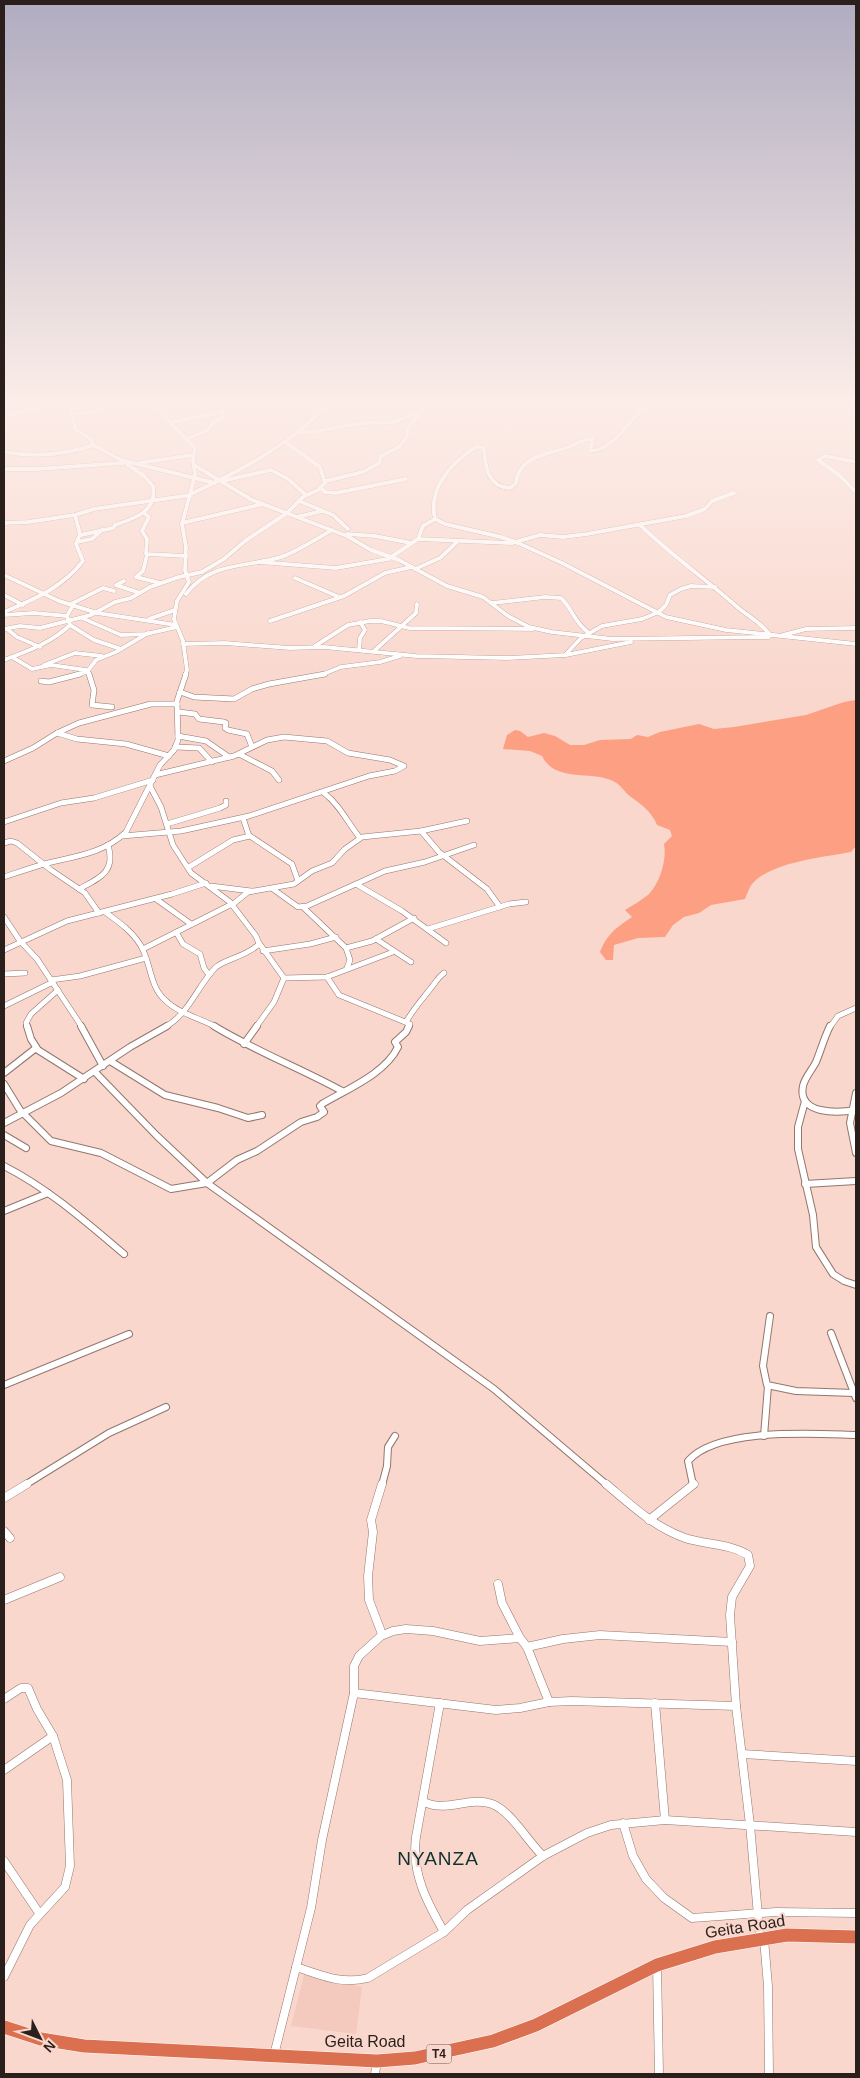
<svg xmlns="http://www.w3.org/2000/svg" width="860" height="2078" font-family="Arial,sans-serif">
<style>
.built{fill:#f3cabd}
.water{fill:#fc9f83}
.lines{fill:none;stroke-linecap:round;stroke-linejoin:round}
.minor-far3-casing{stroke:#93766d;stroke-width:4.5}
.minor-far2-casing{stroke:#93766d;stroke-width:6}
.minor-far1-casing{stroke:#93766d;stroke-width:8}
.minor-casing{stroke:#93766d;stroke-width:9}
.highway-casing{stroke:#fff;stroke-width:14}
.minor-far3{stroke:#fff;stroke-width:4}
.minor-far2{stroke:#fff;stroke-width:5}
.minor-far1{stroke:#fff;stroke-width:6}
.minor{stroke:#fff;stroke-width:8}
.highway{stroke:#db7051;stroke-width:13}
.labels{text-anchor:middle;stroke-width:4;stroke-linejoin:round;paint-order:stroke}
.shield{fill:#f9d7cd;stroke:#695650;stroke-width:1}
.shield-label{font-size:12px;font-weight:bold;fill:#2b1f1b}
.near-street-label{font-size:16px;fill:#2b1f1b;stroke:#f9d7cd}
.near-quarter-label{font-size:19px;letter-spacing:1px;fill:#0f312f;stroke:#f9d7cd}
</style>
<rect width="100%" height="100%" fill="#f9d7cd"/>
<path class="built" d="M304,1975L362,1987L356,2034L291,2026Z"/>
<path class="water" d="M856,700V846L851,852C824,857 771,862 752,884C749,888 747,894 745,899L711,905L699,913L684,917L673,925L665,937L638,938L614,945L613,960H606L600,952C607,934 617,927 632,917L625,910C633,905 642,900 649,894C660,882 667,860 664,844L672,836L670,830L657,825C652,812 641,804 631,797C623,791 621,784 611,780C587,771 555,782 542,756L530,751L503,749L507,735L515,730L520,731L528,737L544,733L555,736L570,745H584L600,740L631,739L637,735L648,737L660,732L699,724L714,729L734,727L806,715L844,702Z"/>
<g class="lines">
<defs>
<g id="minor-far3">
<path d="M69,403L76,430L91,439L93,445L121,460L215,483"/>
<path d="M155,403L163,415L195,448L193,459L195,475L182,524L186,547L185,570L189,582L177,601L174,619L183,641L187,670L185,675"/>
<path d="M648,403C632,417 613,451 590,451L593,439C584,438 579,443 571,446C550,455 519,454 516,483L510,488C488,487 485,467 484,448L476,447C451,463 428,488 435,519L445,524L501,537L518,543L562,563L666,617L726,630L856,644"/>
<path d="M71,414L92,412L105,408L98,403"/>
<path d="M4,417L53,403"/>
<path d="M172,422L218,413L224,409L223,407"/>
<path d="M298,432H311L364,423L394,422L422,411L433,403"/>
<path d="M187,439L208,430L213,422L223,418L224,409"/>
<path d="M4,452C35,457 65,455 94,445"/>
<path d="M856,462L825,456L818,460L839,475L856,492"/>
<path d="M139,463L193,455"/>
<path d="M194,465L252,500L347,536L371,550L399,560L447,586L483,597L508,616L529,627L552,632L612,639L769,637"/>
<path d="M4,469H37L123,463"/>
<path d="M222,481L271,470L288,479L306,495"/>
<path d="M326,481L363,472L379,463L381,456L399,447L406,438L409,426L421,413"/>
<path d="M321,488L325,492L336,493L406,479"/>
<path d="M191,494C241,470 291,445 329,403"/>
<path d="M299,501L333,515L348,529"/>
<path d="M144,513L149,517L142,531L147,539L146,554L186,556"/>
<path d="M297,517L322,511"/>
<path d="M4,523L28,522L75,515L94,509L191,495"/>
<path d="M182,523L263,504"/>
<path d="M640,525C670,554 704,578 735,605C748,617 759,620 770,635"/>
<path d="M347,534L375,536L411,543"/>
<path d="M81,535L113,528L115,525C135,518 157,512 153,486L144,476L127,464"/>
<path d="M418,539L512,543L540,535L563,537L587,534L686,516L705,509L712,501L734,493"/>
<path d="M77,542L92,539L103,529"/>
<path d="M147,555L143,571L136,577L160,583"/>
<path d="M259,562L336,568L388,559L418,539L423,526L435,519"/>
<path d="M415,569L440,558L457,542"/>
<path d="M4,575L59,601L97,613L176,625"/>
<path d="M295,578L339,597"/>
<path d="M124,581L116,585L140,593"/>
<path d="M186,594C211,561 246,568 281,557C298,551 316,539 332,530"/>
<path d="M4,595L23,605"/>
<path d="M492,603L545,597L561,598C574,611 573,621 589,633"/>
<path d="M71,604L103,588L114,591"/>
<path d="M4,612C34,599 62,588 83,561L76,544L80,534L75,515"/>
<path d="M4,615L34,613L67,616"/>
<path d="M82,618L121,635L146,634L177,627"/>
<path d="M149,619L175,610"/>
<path d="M270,621L344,596L385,573L411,567"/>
<path d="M70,625L94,640L121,649"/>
<path d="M4,629L20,626L40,628L91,615L115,602L131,598L150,587L179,577L202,572L224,559L245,541L287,513L303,497L318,490L325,483L320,467L285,442"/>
<path d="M7,629L17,637L40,647"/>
<path d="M783,635L806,629L856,628"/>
<path d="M183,644L225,643L290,648L324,647L416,656L506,658L566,655L631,642"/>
<path d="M315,646L348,625L370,621H381L409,628L533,629"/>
<path d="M359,650L360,638L365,630L360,622"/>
<path d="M374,651L416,613L417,604"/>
<path d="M566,654L581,638L602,626L642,619L659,612L666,605L670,595L681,589L691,586L715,587"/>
<path d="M12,657L32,669L51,665L86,670"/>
<path d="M4,660C28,651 51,643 70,625L67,616L73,605"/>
<path d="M44,665L75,653L102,656"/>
<path d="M88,671L89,675"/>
<path d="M75,675L87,672L96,660L116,652L148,633"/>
<path d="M321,675L341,667L380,662L400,656"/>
</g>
<g id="minor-far2">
<path d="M89,674L94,690L92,705L112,707"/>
<path d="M41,681L49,682L80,674"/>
<path d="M180,692L194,697L234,699L252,689L269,684L325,674"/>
<path d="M179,712L195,714L199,719L224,722L226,723L225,728L228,730L247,734L252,747"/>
<path d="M57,733L77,739L126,744L169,756"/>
<path d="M178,736L206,741L229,757"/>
<path d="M175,747L199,748L212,762"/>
<path d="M239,754L272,771L279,780"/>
<path d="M4,761L33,748L57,733L79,723L151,704H177"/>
<path d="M150,786L161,807L173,845L191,873L230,902L256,936L259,944C246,957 224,959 215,968C197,987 189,1014 165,1027"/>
<path d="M324,793C339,804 348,823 360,838"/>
<path d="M243,818L249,836"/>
<path d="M4,822L61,803L94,798L153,780"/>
<path d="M167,824L220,808L226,805V801"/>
<path d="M421,831L439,852L487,889L500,907"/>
<path d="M122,836L181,831L249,816L369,776L395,771L404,766L390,760L348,753L327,741L284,737L267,740L234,756L155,775"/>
<path d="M4,843L11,841L17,843L51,870L85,893L99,913"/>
<path d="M189,867L233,840L250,836L292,864L298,881"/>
<path d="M4,877C19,872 33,867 48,863C77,856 104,853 126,832L160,765L174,750L178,740L177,701L186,674"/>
<path d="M356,884L402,911L446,943"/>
<path d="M211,886L251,891"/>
<path d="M79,889C100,878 116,872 108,845"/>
<path d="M273,889L298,907L307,906L385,871L425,862L474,845"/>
<path d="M156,899L191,924"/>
<path d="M232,905L248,892L294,884L312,871L332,863L345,849L362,837L421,831L467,821"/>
<path d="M303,907L346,948L350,960L347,968"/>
<path d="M105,912C119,922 136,934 143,950C151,967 151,988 165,1000C179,1014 200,1018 216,1027"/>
<path d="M4,917L20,941L37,959L82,1027"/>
<path d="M428,929L509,904L526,902"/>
<path d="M176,932L183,944L200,954L204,968L209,975"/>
<path d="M376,939L411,962"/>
<path d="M346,948L372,941L414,918"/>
<path d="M143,949L232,904"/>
<path d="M4,950L67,921L172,894L206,883"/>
<path d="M263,951L310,944L336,937"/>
<path d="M4,974L25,973"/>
<path d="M327,977L339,995L410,1024L408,1027"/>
<path d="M284,978L327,977L393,952"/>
<path d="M51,980L80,976L146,958"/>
<path d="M4,1006L53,982"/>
<path d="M406,1022C414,1008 421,1001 431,988C436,982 437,978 444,973"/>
<path d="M27,1027L26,1023L31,1014L58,990"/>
<path d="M256,1027L274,1002L284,978L259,943"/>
<path d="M830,1027L838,1016L856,1008"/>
</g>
<g id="minor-far1">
<path d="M27,1026L31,1039L38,1050L84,1079"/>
<path d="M81,1026L103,1066"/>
<path d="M214,1026C255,1051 300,1068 342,1091"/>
<path d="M830,1026C824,1038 821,1050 816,1062C812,1070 805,1077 803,1086C797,1115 838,1113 856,1110"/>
<path d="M244,1044L257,1026"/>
<path d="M110,1061L165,1095L218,1108L248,1118L262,1115"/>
<path d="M95,1072L157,1136L207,1183L494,1389L607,1485"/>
<path d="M4,1073L36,1048"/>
<path d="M4,1084L20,1110L51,1141L101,1153L171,1189L207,1183L237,1160L257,1151L301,1122L317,1117L324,1112L320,1106L322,1104C347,1089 385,1074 398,1047L395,1042L406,1032L409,1026"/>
<path d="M856,1093L850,1123L856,1153"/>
<path d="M805,1101L798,1127V1149L813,1215L816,1247L833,1274L844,1281L856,1285"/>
<path d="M4,1123L61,1093L130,1047L167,1026"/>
<path d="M4,1135L26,1148"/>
<path d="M4,1166C49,1189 86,1222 124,1254"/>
<path d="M805,1184L856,1181"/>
<path d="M4,1211L48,1193"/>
<path d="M770,1316L763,1366L767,1385L796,1391L854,1393"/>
<path d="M831,1333L856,1398"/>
<path d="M4,1385L129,1334"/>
<path d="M764,1436L768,1386"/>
<path d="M25,1485L109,1433L166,1407"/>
<path d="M382,1485L387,1466L388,1447L395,1436"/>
<path d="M693,1485L688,1461C717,1427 814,1434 856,1435"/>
</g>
<g id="minor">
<path d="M606,1484C631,1505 654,1527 685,1538C706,1545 729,1543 748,1555L750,1566L732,1597L730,1615L736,1706L750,1825L760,1938"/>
<path d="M4,1498L27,1484"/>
<path d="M649,1520L694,1484"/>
<path d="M4,1531L10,1538"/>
<path d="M498,1584L502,1603L520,1638L527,1647L549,1702"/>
<path d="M4,1600L60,1577"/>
<path d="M382,1634L369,1600L368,1576L373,1532L371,1520L382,1484"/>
<path d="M527,1647L563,1639L600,1635L732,1642"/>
<path d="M354,1693L496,1710L520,1708L549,1702L572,1701L736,1706"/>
<path d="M4,1699L21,1688H28L37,1709L53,1736L67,1780L70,1866L65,1887L30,1925L4,1977"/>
<path d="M440,1703L416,1837C411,1873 427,1902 444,1932"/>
<path d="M655,1703L665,1820"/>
<path d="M742,1754L856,1761"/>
<path d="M4,1770L53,1736"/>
<path d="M424,1802C447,1813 469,1796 492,1804C511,1811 528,1842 543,1856"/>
<path d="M623,1823L633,1856L646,1879L664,1898L692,1918L776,1912L856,1913"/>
<path d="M4,1861L39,1913"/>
<path d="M764,1939L768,1986L769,2074"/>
<path d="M657,1965L659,2074"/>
<path d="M296,1967C321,1975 342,1985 368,1978L444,1932L467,1910L543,1856L587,1833L611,1825L665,1820L856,1832"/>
<path d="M274,2055L311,1908L322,1840L354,1693V1666L359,1656L381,1636L393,1631L406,1629L433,1631L480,1641L520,1638"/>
<path d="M375,2074L377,2061"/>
</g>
<path id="highway" d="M4,2027L41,2039L84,2046L377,2061L415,2058L493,2041L536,2025L657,1965L715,1947L787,1935L856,1937"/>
</defs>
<use href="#minor-far3" class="minor-far3-casing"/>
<use href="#minor-far2" class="minor-far2-casing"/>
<use href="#minor-far1" class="minor-far1-casing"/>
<use href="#minor" class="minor-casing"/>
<use href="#highway" class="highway-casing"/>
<use href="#minor-far3" class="minor-far3"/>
<use href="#minor-far2" class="minor-far2"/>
<use href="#minor-far1" class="minor-far1"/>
<use href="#minor" class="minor"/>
<use href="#highway" class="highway"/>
</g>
<linearGradient id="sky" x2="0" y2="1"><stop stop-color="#b0acc0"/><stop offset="0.58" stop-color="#fcede8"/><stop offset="1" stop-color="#fcede8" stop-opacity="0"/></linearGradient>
<rect width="860" height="694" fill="url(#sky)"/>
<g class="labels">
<rect class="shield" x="426.5" y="2044.5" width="25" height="19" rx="4"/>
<g class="shield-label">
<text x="439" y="2058">T4</text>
</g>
<g class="near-street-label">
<text transform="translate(745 1926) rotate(-9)" y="6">Geita Road</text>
<text x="365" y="2047">Geita Road</text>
</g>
<g class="near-quarter-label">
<text x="438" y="1865">NYANZA</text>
</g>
</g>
<rect width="860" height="2078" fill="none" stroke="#2b1f1b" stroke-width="10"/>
<g transform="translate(40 2038) rotate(132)" stroke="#f9d7cd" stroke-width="4" paint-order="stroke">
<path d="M0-4L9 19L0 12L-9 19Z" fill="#2b1f1b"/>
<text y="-8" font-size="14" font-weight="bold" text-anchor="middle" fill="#2b1f1b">N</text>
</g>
</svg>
